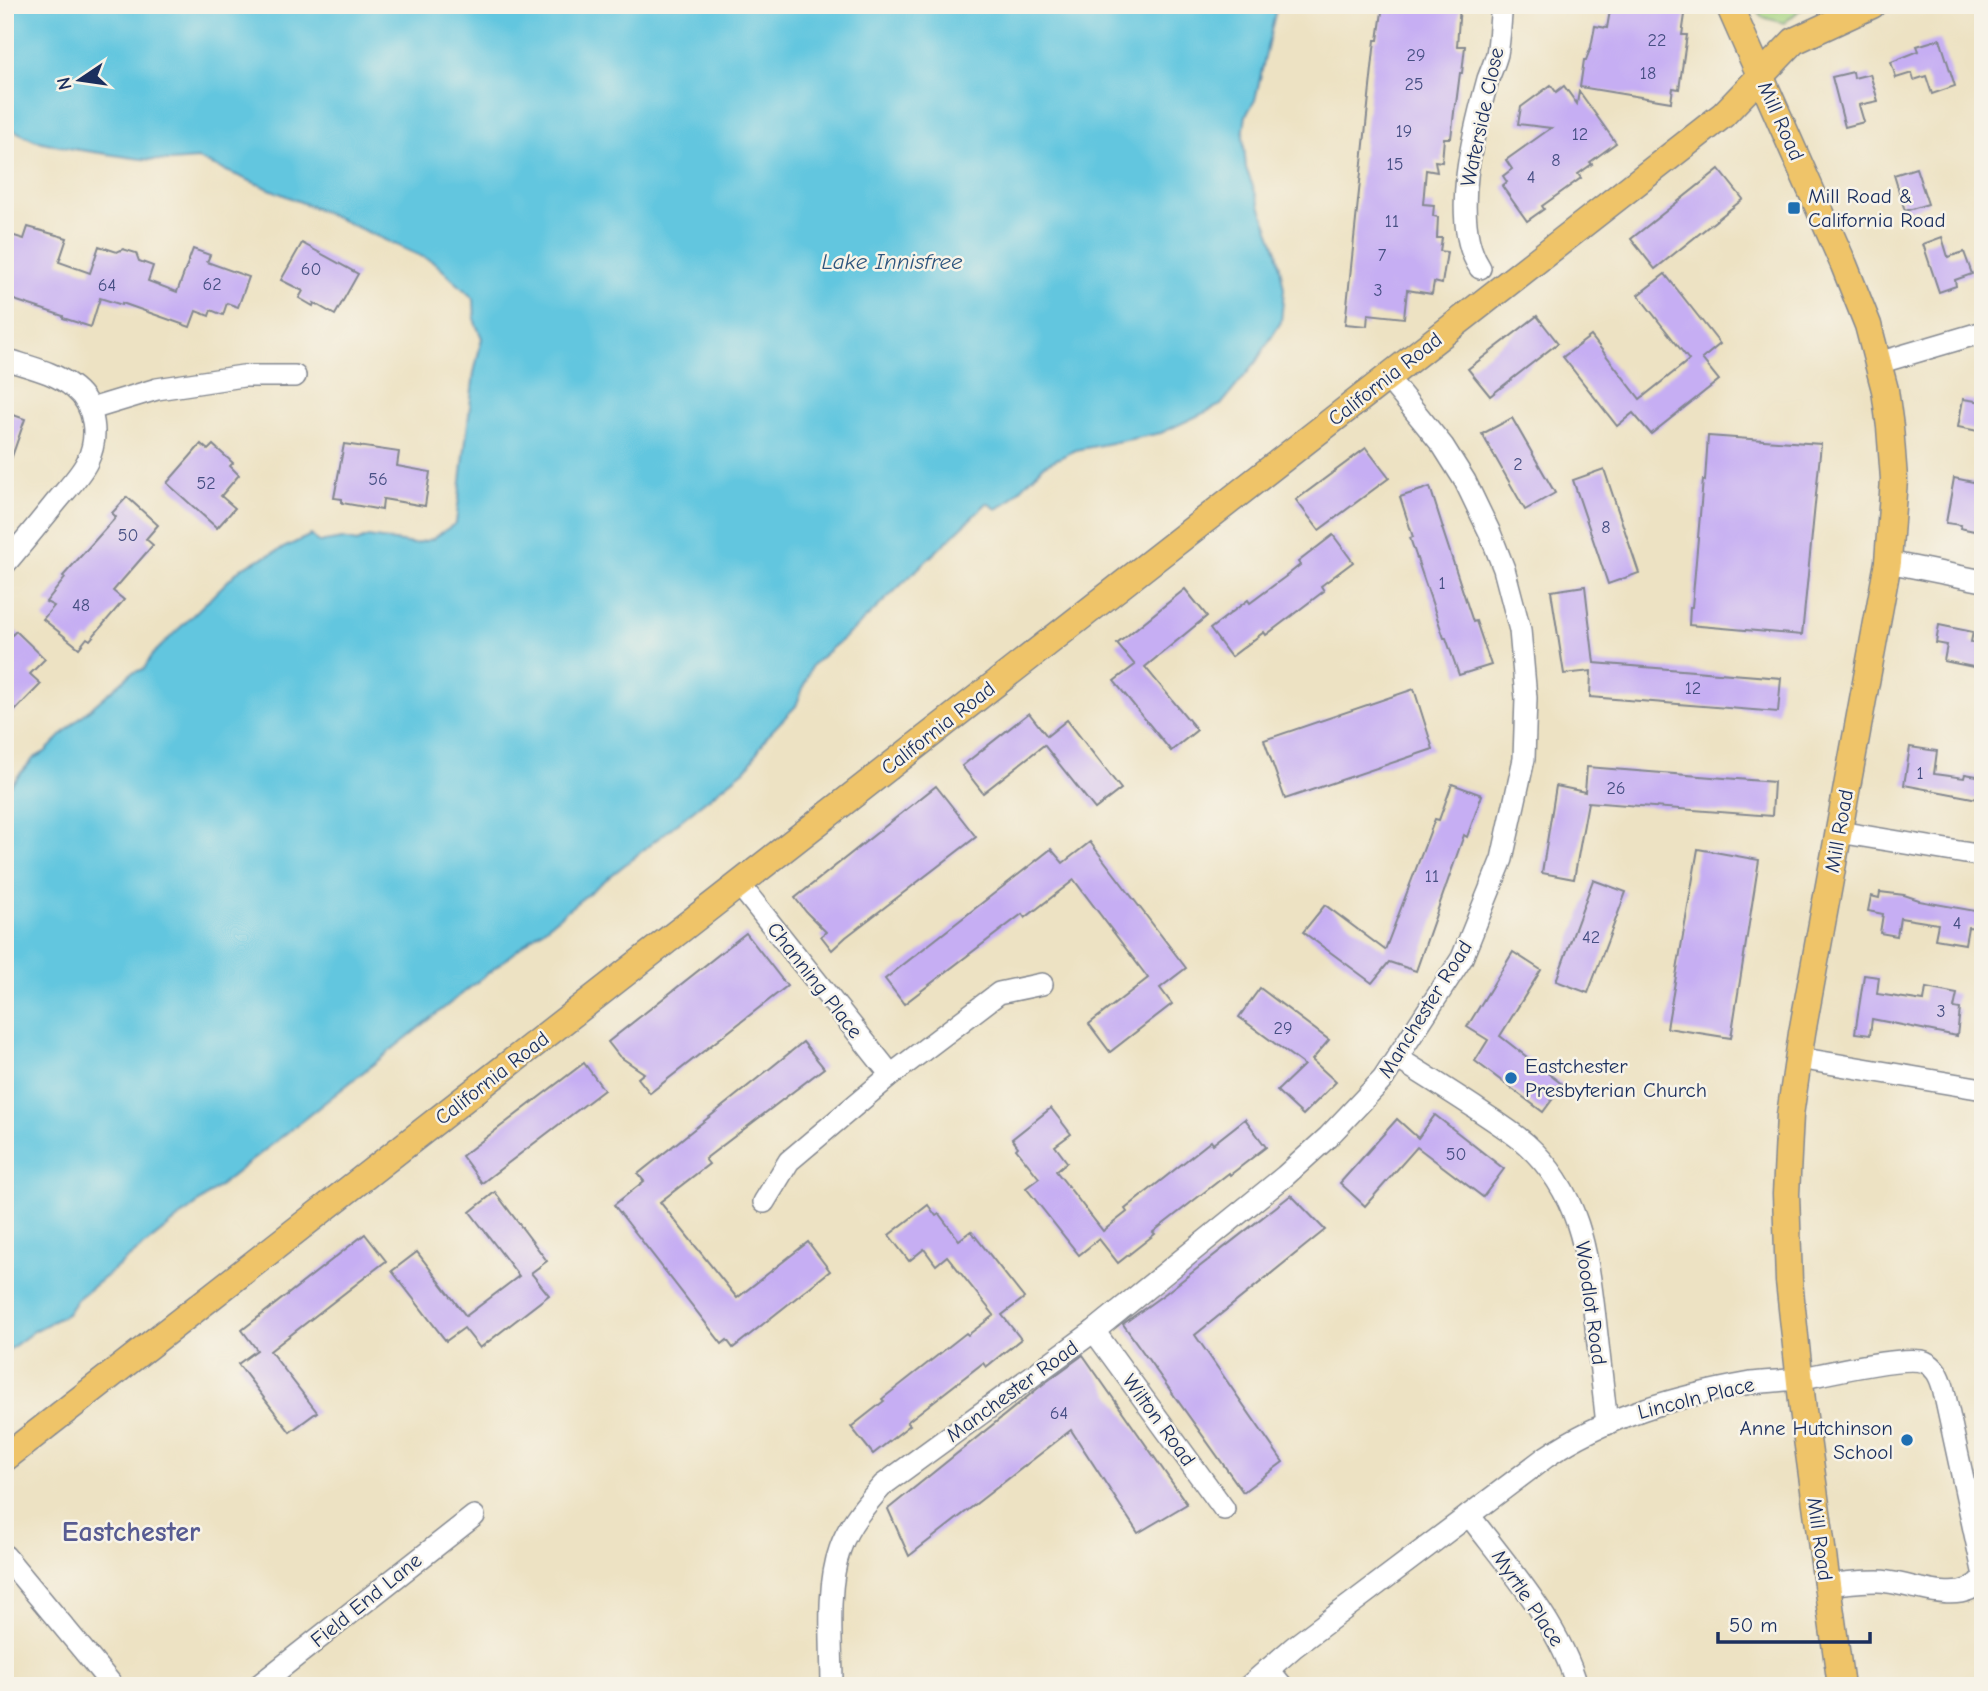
<svg xmlns="http://www.w3.org/2000/svg" width="1988" height="1691" font-family="'Comic Neue',sans-serif">
<style>
.grass{fill:url(#grass-tufts);stroke:#61826f;stroke-width:2}
.water{fill:#62c6df;stroke:#3e7a9e;stroke-width:2}
.building{fill:#c6aef3}
.lines{fill:none;stroke-linecap:round;stroke-linejoin:round}
.minor-casing{stroke:#848890;stroke-width:24}
.major-casing{stroke:#848890;stroke-width:29}
.minor{stroke:#fff;stroke-width:21}
.major{stroke:#efc469;stroke-width:26}
.poi-dot{fill:#1f6fb2;stroke:#f7f3e8;stroke-width:2.5}
.labels{text-anchor:middle;stroke-width:5;stroke-linejoin:round;paint-order:stroke}
.number-label{font-size:18px;fill:#464f83}
.street-label{font-size:21px;fill:#1b2f5e;stroke:#f7f3e8}
.poi-label{font-size:21px;fill:#1b2f5e;stroke:#f7f3e8;text-anchor:start}
.water-label{font-size:23px;font-style:italic;fill:#2d557e;stroke:#f7f3e8}
.district-label{font-size:28px;font-weight:bold;fill:#575b92;stroke:#f7f3e8}
</style>
<defs>
<pattern id="grass-tufts" width="24" height="20" patternUnits="userSpaceOnUse" patternTransform="scale(1.75)"><rect width="24" height="20" fill="#a7d480"/><path d="M3 7l-1-3M5 7V3M7 7l1-3M15 17l-1-3M17 17v-4M19 17l1-3" fill="none" stroke="#8fb671"/></pattern>
</defs>
<rect width="100%" height="100%" fill="#f7f3e8"/>
<filter id="ink" filterUnits="userSpaceOnUse"><feTurbulence type="fractalNoise" baseFrequency=".0143" numOctaves="2"/><feDisplacementMap in="SourceGraphic" scale="14" xChannelSelector="R" yChannelSelector="G"/><feConvolveMatrix kernelMatrix="1 2 1 2 8 2 1 2 1" color-interpolation-filters="sRGB"/></filter>
<filter id="wash" filterUnits="userSpaceOnUse"><feTurbulence type="fractalNoise" baseFrequency=".00686" numOctaves="4" result="noise"/><feDisplacementMap in="SourceGraphic" scale="28" xChannelSelector="R" yChannelSelector="G"/><feGaussianBlur stdDeviation="1.57" result="paint"/><feColorMatrix in="noise" values="0 0 0 0 0 0 0 0 0 0 0 0 0 0 0 0 0 1.4 0 .05"/><feComposite in="paint" operator="in"/></filter>
<g filter="url(#wash)">
<rect width="100%" height="100%" fill="#ede2c3"/>
<path class="grass" d="M1755,5H1806L1784,23L1762,17Z"/>
<path class="water" d="M5,5H1277L1255,100L1246,115L1243,136L1246,168L1277,251L1284,289L1281,322L1256,362L1221,405L1161,433L1076,450L1044,465L1009,501L997,509L987,503L860,624L812,665L796,706L767,736L748,767L77,1299L67,1314L34,1331L5,1353V791L34,758L45,752L75,722L132,673L144,669L152,655L241,568L311,535L319,543L342,539L357,542L368,537L414,544L432,539L456,523L474,373L482,338L475,322L474,299L434,262L310,206L198,159L170,161L141,159L73,149L34,140L15,131L5,124Z"/>
<g id="blocks">
<g class="building">
<path d="M1383,5H1460L1457,46H1465L1462,73H1460L1456,104H1455L1451,138H1444L1442,162L1435,161L1437,172L1426,170L1423,204L1434,205L1433,216L1438,217L1437,238H1442L1440,251L1447,252L1442,284L1434,282L1432,294L1407,290L1404,318L1368,314L1367,326L1345,324L1375,40H1378Z"/>
<path d="M1611,5H1679V7L1686,8L1682,35H1687L1679,89L1673,88L1671,102L1580,87L1584,60H1586L1591,47L1595,26L1607,28Z"/>
<path d="M1940,39L1955,86L1932,94L1926,76L1914,80L1912,73L1896,78L1891,62L1919,51L1917,46Z"/>
<path d="M1853,72L1854,78L1870,74L1878,101L1859,105L1864,122L1845,127L1832,77Z"/>
<path d="M1551,85L1556,92L1564,86L1577,104L1579,91L1616,143L1590,162L1592,164L1578,174L1581,178L1542,206L1544,209L1527,221L1502,186L1507,182L1503,176L1512,169L1506,160L1551,128L1518,124L1521,107Z"/>
<path d="M1916,168L1928,204L1905,211L1894,175Z"/>
<path d="M1719,169L1743,199L1655,269L1631,239Z"/>
<path d="M28,227L67,238L59,262L90,273L99,246L117,252L123,249L136,253L139,261L153,266L148,281L177,292L193,249L210,255L207,262L249,277L238,307L227,303L223,315L211,310L209,316L196,311L190,327L122,303V305L100,298L91,327L63,318V316L5,297V233L24,239Z"/>
<path d="M1942,237L1948,257L1964,252L1972,274L1955,280L1956,286L1939,292L1923,244Z"/>
<path d="M302,243L358,274L335,315L314,303L313,306L299,298L303,291L281,280Z"/>
<path d="M1665,274L1720,344L1702,359L1719,380L1651,434L1633,413L1617,426L1563,357L1591,336L1640,399L1689,360L1638,295Z"/>
<path d="M1537,316L1558,343L1490,396L1468,369Z"/>
<path d="M1963,399L1983,402V432L1958,427Z"/>
<path d="M5,412L25,419L8,468H5Z"/>
<path d="M1512,418L1555,493L1525,510L1482,434Z"/>
<path d="M1708,436L1821,444L1802,635L1689,625L1690,607H1692L1703,480L1705,481Z"/>
<path d="M201,444L208,450L213,445L233,463L230,466L239,475L221,496L235,508L217,528L167,483Z"/>
<path d="M344,444L399,452L397,466L430,472L425,506L383,499L382,510L342,503V499L334,498Z"/>
<path d="M1366,448L1389,478L1319,530L1296,500Z"/>
<path d="M1604,469L1639,573L1608,584L1573,480Z"/>
<path d="M1954,478L1983,484V529L1980,528L1979,532L1960,528L1961,525L1946,523Z"/>
<path d="M1430,487L1443,528H1442L1473,622L1476,621L1491,665L1459,675L1446,638H1444L1410,538L1413,537L1400,497Z"/>
<path d="M127,497L158,525L146,539L153,545L113,591L124,600L90,640L87,638L79,648L43,619L54,606L46,602L65,578L63,576L116,517L112,513Z"/>
<path d="M1333,535L1353,562L1321,586L1324,591L1266,635L1264,632L1231,657L1210,629L1248,600L1250,603L1285,577L1300,565L1298,562Z"/>
<path d="M1585,586L1594,663L1781,678L1778,712L1590,697L1591,671L1564,674L1551,591Z"/>
<path d="M1185,589L1207,616L1145,667L1197,730L1171,751L1114,681L1135,665L1117,644Z"/>
<path d="M1939,625L1973,632L1971,642L1983,644V669L1944,661L1947,645L1936,643Z"/>
<path d="M16,631L45,659L30,674L41,684L5,721V642Z"/>
<path d="M1414,689L1433,749L1285,799L1264,740Z"/>
<path d="M1029,713L1047,736L1067,720L1121,789L1095,809L1044,745L983,793L962,766Z"/>
<path d="M1910,747L1937,751L1934,774L1964,778L1965,774L1983,777V800L1904,785Z"/>
<path d="M1587,767L1774,782L1772,816L1588,802L1574,879L1542,873L1556,786L1585,792Z"/>
<path d="M1452,784L1482,795L1467,837L1464,835L1416,971L1389,962L1372,983L1303,932L1325,905L1385,950L1435,819L1439,820Z"/>
<path d="M936,786L976,837L846,937L832,950L821,936L826,932L807,913L795,898Z"/>
<path d="M1090,842L1186,968L1160,988L1172,1004L1110,1052L1089,1024L1148,978L1074,880L1025,918L1022,914L904,1004L885,979L1051,849L1063,863Z"/>
<path d="M1698,849L1759,860L1731,1038L1667,1028Z"/>
<path d="M1593,880L1626,892L1588,993L1556,981Z"/>
<path d="M1880,892L1904,895L1919,900V901L1981,912L1979,928L1968,927L1965,944L1935,939L1938,924L1900,918L1897,936L1880,933L1883,914L1868,911L1871,896L1879,898Z"/>
<path d="M746,933L787,986L650,1093L638,1078L644,1073L619,1056L608,1042Z"/>
<path d="M1513,952L1541,970L1500,1036L1563,1085L1543,1112L1475,1061L1488,1040L1467,1027Z"/>
<path d="M1864,975L1879,977L1877,994L1924,1001L1926,988L1957,994L1954,1008L1960,1009L1957,1036L1872,1019L1870,1035L1855,1033Z"/>
<path d="M1260,988L1329,1040L1312,1060L1336,1082L1303,1115L1277,1091L1304,1065L1239,1017Z"/>
<path d="M803,1042L824,1068L705,1159L709,1164L660,1202L737,1298L808,1242L830,1271L733,1348L727,1340L722,1344L614,1205L644,1181L638,1174Z"/>
<path d="M584,1063L604,1090L482,1183L462,1156Z"/>
<path d="M1051,1108L1071,1134L1055,1146L1067,1162L1056,1171L1103,1231L1127,1212L1125,1209L1211,1141L1213,1144L1245,1119L1266,1147L1230,1175L1229,1173L1153,1232L1155,1234L1118,1263L1099,1239L1079,1255L1026,1188L1039,1178L1016,1149L1018,1147L1012,1139Z"/>
<path d="M1435,1115L1504,1169L1483,1197L1417,1147L1365,1206L1340,1183L1397,1119L1418,1138Z"/>
<path d="M495,1192L547,1261L531,1273L549,1295L480,1348L464,1328L446,1341L392,1271L417,1252L466,1316L519,1276L470,1212Z"/>
<path d="M1291,1195L1325,1230L1195,1335L1283,1462L1243,1492L1123,1324L1166,1293Z"/>
<path d="M928,1205L936,1216L939,1214L959,1240L971,1231L1024,1298L1002,1315L1021,1339L986,1367L983,1363L907,1422L910,1425L873,1454L851,1427L884,1401L882,1399L966,1333L968,1335L994,1315L947,1256L936,1265L924,1249L909,1261L889,1235Z"/>
<path d="M365,1234L386,1261L270,1351L317,1412L290,1432L238,1364L257,1350L242,1330Z"/>
<path d="M1083,1355L1187,1504L1138,1533L1071,1430L909,1556L888,1509L1042,1385Z"/>
</g>
</g>
</g>
<g filter="url(#ink)">
<use href="#blocks" fill-opacity="0" stroke="#848890" stroke-width="2"/>
<g class="lines">
<defs>
<g id="minor">
<path d="M1480,268C1449,221 1474,130 1488,79C1491,71 1495,62 1497,54C1500,38 1500,21 1502,5"/>
<path d="M5,359C29,367 55,372 74,388C96,406 99,438 87,462C80,476 67,489 57,501C40,522 23,543 5,564"/>
<path d="M1878,363L1983,332"/>
<path d="M91,409L157,389L243,376H295"/>
<path d="M1888,562L1983,581"/>
<path d="M1839,832L1983,856"/>
<path d="M739,884L891,1075"/>
<path d="M1397,1058C1423,1074 1448,1090 1474,1107C1491,1119 1510,1130 1526,1144C1579,1192 1587,1250 1595,1318C1599,1353 1603,1388 1607,1424"/>
<path d="M1798,1058L1983,1089"/>
<path d="M764,1202L789,1161L891,1075L999,993L1042,984"/>
<path d="M1094,1331L1224,1509"/>
<path d="M1469,1515C1508,1567 1559,1623 1577,1686"/>
<path d="M5,1556L113,1686"/>
<path d="M1827,1585C1843,1583 1860,1581 1877,1581C1909,1581 1958,1609 1983,1579"/>
<path d="M1268,1669L1282,1686"/>
<path d="M258,1686L474,1516"/>
<path d="M832,1686C832,1644 826,1588 840,1549C848,1525 866,1504 883,1485L1094,1331L1285,1176L1328,1137L1383,1079L1462,958L1502,859L1524,759L1526,698L1520,630L1504,569L1490,533L1465,481L1443,446L1387,377"/>
<path d="M1249,1686L1294,1647L1546,1457C1607,1415 1679,1396 1751,1383C1768,1381 1787,1381 1804,1378C1827,1373 1907,1355 1925,1362C1936,1367 1940,1377 1943,1387L1983,1571"/>
</g>
<g id="major">
<path d="M1729,5L1844,265L1868,325L1885,390L1890,427L1894,479L1888,562L1802,1033L1790,1115L1786,1194L1789,1281L1803,1410L1841,1686"/>
<path d="M5,1458L1723,115L1794,41L1872,5"/>
</g>
</defs>
<use href="#minor" class="minor-casing"/>
<use href="#major" class="major-casing"/>
<use href="#minor" class="minor"/>
<use href="#major" class="major"/>
</g>
</g>
<g class="poi-dot">
<rect x="1787" y="201" width="14" height="14" rx="3.5"/>
<circle cx="1511" cy="1078" r="7"/>
<circle cx="1907" cy="1440" r="7"/>
</g>
<g class="labels">
<g class="number-label">
<text x="1657" y="46">22</text>
<text x="1416" y="61">29</text>
<text x="1648" y="79">18</text>
<text x="1414" y="90">25</text>
<text x="1404" y="137">19</text>
<text x="1580" y="140">12</text>
<text x="1556" y="166">8</text>
<text x="1395" y="170">15</text>
<text x="1531" y="183">4</text>
<text x="1392" y="227">11</text>
<text x="1382" y="261">7</text>
<text x="311" y="275">60</text>
<text x="212" y="290">62</text>
<text x="107" y="291">64</text>
<text x="1378" y="296">3</text>
<text x="1518" y="470">2</text>
<text x="378" y="485">56</text>
<text x="206" y="489">52</text>
<text x="1606" y="533">8</text>
<text x="128" y="541">50</text>
<text x="1442" y="589">1</text>
<text x="81" y="611">48</text>
<text x="1693" y="694">12</text>
<text x="1920" y="779">1</text>
<text x="1616" y="794">26</text>
<text x="1432" y="882">11</text>
<text x="1957" y="929">4</text>
<text x="1591" y="943">42</text>
<text x="1941" y="1017">3</text>
<text x="1283" y="1034">29</text>
<text x="1456" y="1160">50</text>
<text x="1059" y="1419">64</text>
</g>
<g class="street-label">
<text transform="translate(1482 117) rotate(-78)" y="7">Waterside Close</text>
<text transform="translate(1781 121) rotate(66)" y="7">Mill Road</text>
<text transform="translate(1385 379) rotate(-38)" y="7">California Road</text>
<text transform="translate(938 728) rotate(-38)" y="7">California Road</text>
<text transform="translate(1839 831) rotate(-80)" y="7">Mill Road</text>
<text transform="translate(815 980) rotate(52)" y="7">Channing Place</text>
<text transform="translate(1425 1009) rotate(-58)" y="7">Manchester Road</text>
<text transform="translate(492 1078) rotate(-38)" y="7">California Road</text>
<text transform="translate(1591 1303) rotate(82)" y="7">Woodlot Road</text>
<text transform="translate(1012 1391) rotate(-36)" y="7">Manchester Road</text>
<text transform="translate(1696 1398) rotate(-14)" y="7">Lincoln Place</text>
<text transform="translate(1159 1420) rotate(54)" y="7">Wilton Road</text>
<text transform="translate(1820 1539) rotate(82)" y="7">Mill Road</text>
<text transform="translate(1528 1598) rotate(56)" y="7">Myrtle Place</text>
<text transform="translate(366 1600) rotate(-39)" y="7">Field End Lane</text>
</g>
<g class="poi-label">
<text x="1808" y="203">Mill Road &amp;<tspan x="1808" dy="24">California Road</tspan></text>
<text x="1525" y="1073">Eastchester<tspan x="1525" dy="24">Presbyterian Church</tspan></text>
<text x="1893" y="1435" text-anchor="end">Anne Hutchinson<tspan x="1893" dy="24">School</tspan></text>
</g>
<g class="water-label">
<text x="892" y="269">Lake Innisfree</text>
</g>
<g class="district-label">
<text x="131" y="1541">Eastchester</text>
</g>
</g>
<rect width="1988" height="1691" fill="none" stroke="#f7f3e8" stroke-width="28"/>
<g transform="translate(80 80) rotate(257)" stroke="#f7f3e8" stroke-width="5" paint-order="stroke">
<path d="M0-5L12 26L0 18L-12 26Z" fill="#1b2f5e"/>
<text y="-10" font-size="19" font-weight="bold" text-anchor="middle" fill="#1b2f5e">N</text>
</g>
<path d="M1718 1632v10h152v-10" fill="none" stroke="#1b2f5e" stroke-width="3.5"/>
<text x="1729" y="1632" font-size="21" fill="#1b2f5e" stroke="#f7f3e8" stroke-width="5" paint-order="stroke">50 m</text>
</svg>
